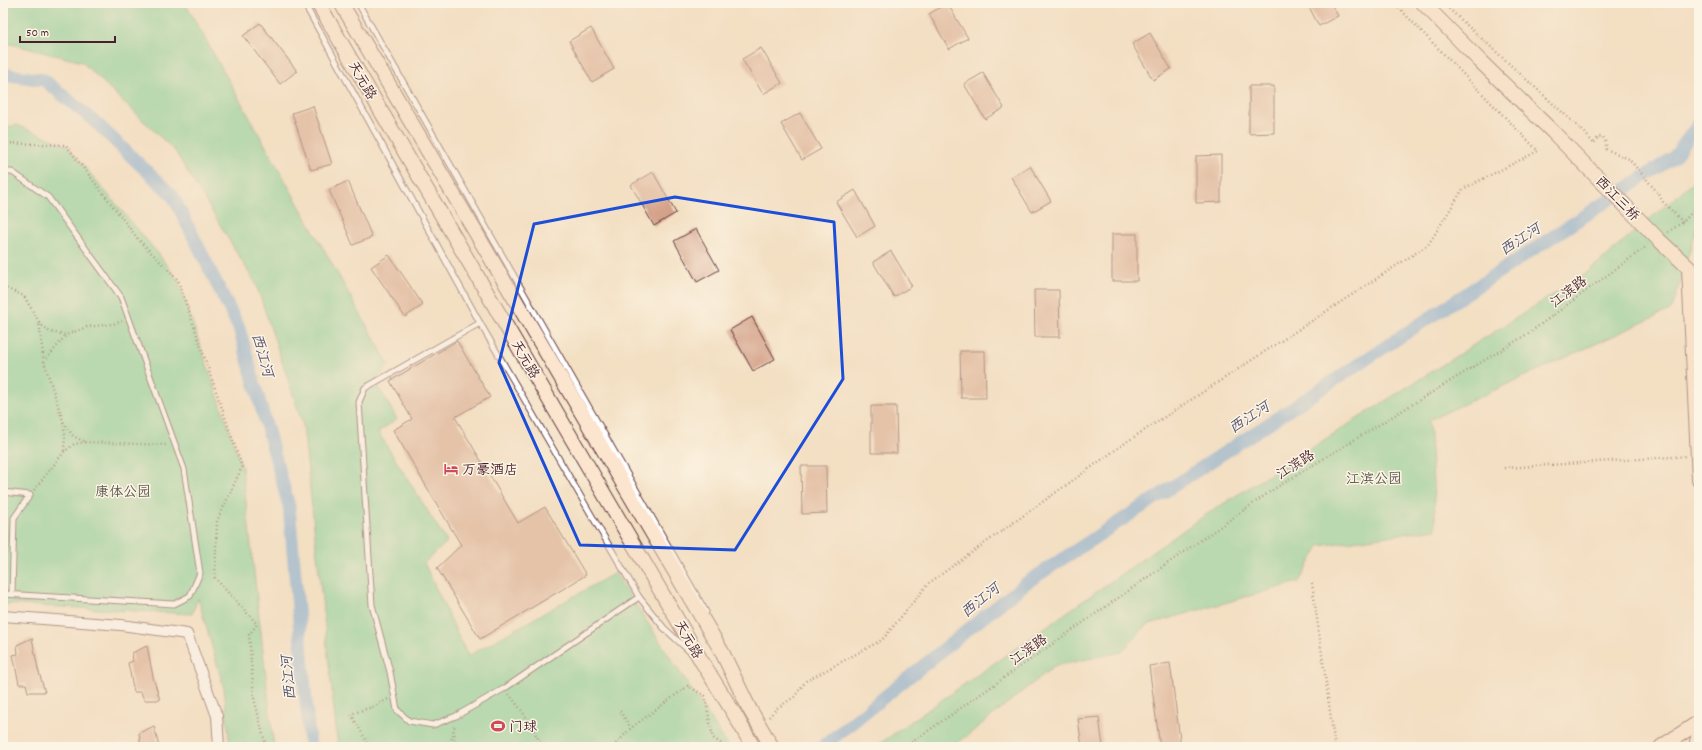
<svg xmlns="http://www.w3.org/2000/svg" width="1702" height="750" font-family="Dekko,'LXGW WenKai TC',sans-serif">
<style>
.green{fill:#77d299;stroke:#607862}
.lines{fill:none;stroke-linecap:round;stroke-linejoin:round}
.canal{stroke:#6aa3d9;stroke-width:13}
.building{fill:#d4a289}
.lane-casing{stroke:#633c42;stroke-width:7}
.street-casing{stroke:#633c42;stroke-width:12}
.secondary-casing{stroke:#633c42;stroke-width:16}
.path{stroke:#633c42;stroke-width:2.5;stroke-dasharray:1 3;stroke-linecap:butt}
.lane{stroke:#fff;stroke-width:5}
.street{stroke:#fff;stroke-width:10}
.secondary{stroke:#fce5cf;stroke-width:14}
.secondary-bridge-casing{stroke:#633c42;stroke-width:16;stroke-linecap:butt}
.secondary-bridge{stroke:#fce5cf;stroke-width:14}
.marked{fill:none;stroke:#1d4ed8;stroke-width:3;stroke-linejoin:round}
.labels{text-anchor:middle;stroke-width:3;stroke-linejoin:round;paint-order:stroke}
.street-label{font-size:14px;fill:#4a1f2b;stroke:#fcf5e5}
.poi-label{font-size:14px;fill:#4a1f2b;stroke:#fcf5e5;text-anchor:start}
.park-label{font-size:14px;fill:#58554c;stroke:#fcf5e5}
.water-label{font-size:15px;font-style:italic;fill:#575471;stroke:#fcf5e5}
</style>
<rect width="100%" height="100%" fill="#fcf5e5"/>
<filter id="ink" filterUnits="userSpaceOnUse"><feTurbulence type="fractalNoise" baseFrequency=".025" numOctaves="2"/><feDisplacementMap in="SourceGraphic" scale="8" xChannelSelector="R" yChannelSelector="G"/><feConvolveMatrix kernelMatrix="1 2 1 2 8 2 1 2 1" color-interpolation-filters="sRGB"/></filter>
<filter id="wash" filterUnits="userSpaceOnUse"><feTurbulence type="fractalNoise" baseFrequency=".012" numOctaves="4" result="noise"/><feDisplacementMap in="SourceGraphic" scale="16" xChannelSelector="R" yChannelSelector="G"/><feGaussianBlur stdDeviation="0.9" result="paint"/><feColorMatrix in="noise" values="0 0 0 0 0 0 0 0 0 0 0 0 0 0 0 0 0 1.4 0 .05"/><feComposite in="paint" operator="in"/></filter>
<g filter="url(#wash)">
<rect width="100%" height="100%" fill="#f3dfc2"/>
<g class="green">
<path d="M3,3H185L389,365L375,381L397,419L378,432L447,542L424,563L468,656L615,573L729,747H338L303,425L256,284L175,151L82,62L3,42Z"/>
<path d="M17,125L66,145L156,251L178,280L242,467L274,747H230L224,688L198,598L192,614L3,604V128Z"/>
<path d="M1699,177V220L1672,309L1429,420L1436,529L1319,546L1299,582L1146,625L1122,652L1054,666L953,747H875L1201,518L1584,275Z"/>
</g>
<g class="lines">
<g class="canal">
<path d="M3,74L44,80L94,121L173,196L239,328L289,506L310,747"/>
<path d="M822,747L1026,583L1674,157L1699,123"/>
</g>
</g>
<g id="blocks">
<g class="building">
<path d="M947,3L968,38L949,49L929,14Z"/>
<path d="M1307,3H1331L1338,16L1319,26Z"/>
<path d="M260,23L297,71L280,84L243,36Z"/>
<path d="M591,28L614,69L592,82L569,41Z"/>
<path d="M1150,33L1171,69L1153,80L1132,44Z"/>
<path d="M761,48L782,83L763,94L742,59Z"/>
<path d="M983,73L1004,108L985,119L964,84Z"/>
<path d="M1249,86H1274V133L1249,134Z"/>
<path d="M313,106L332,164L311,170L292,113Z"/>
<path d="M800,113L821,149L802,160L781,124Z"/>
<path d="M1221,155V202L1196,203V156Z"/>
<path d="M1030,166L1051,201L1032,212L1011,177Z"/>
<path d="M653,172L676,213L654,226L631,185Z"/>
<path d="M348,181L372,237L353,245L329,190Z"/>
<path d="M855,190L875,226L857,237L836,202Z"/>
<path d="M696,229L719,270L697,282L674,241Z"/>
<rect x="1112" y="234" width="25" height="47"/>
<path d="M891,251L912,286L894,297L873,262Z"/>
<path d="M389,255L423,305L405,317L371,267Z"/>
<path d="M1034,290H1059L1060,337H1035Z"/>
<path d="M752,317L775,359L753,371L730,330Z"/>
<path d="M457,341L490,397L455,417L518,523L545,507L586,575L480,639L437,568L461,545L393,430L412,419L390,381Z"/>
<path d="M960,351H985L986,398H961Z"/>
<path d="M871,406H896L897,453H871Z"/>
<path d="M801,466H826L827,513L802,514Z"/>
<path d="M32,638L38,669L45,692H28L26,684H19L13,655L18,654L17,645Z"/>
<path d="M147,646L153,677L160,700H144L141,692H134L128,663L133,661L132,653Z"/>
<path d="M1170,663L1181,747H1160L1149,666Z"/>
<path d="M1099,717L1103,747H1082L1078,719Z"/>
<path d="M154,726L159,747H141L139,733Z"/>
</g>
</g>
</g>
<g filter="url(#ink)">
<use href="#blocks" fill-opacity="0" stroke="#633c42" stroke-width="1"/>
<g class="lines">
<defs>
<g id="lane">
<path d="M304,3L480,323L639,597L664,628L690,652"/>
<path d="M358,3L706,612"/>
<path d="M3,172H12L48,197L121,297L184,469L200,573L190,596L174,604L3,594"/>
<path d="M480,323L365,388L359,402L372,605L390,672L397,710L409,721L433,725L456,716L505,688L639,597"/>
<path d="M3,492L30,495L14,518L12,594"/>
</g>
<path id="street" d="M3,616L121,625L187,634L217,716L219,747"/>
<g id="secondary">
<path d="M318,3L702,662L735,715"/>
<path d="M341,3L722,652L749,708"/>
<path d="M1423,3L1480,61L1553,132L1658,239L1689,268L1699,480"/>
<path d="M1661,747L1699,722"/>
<path d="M1696,747L1699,733"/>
</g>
</defs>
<use href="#lane" class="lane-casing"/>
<use href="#street" class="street-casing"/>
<use href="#secondary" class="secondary-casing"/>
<g class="path">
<path d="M1446,6L1585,133L1594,144L1598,137H1603L1606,143V149L1629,159L1659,194L1662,201L1683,222"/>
<path d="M3,143L66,145L138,239L178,280L242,467L217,521L215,578L257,624L249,635L254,698L266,747"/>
<path d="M1668,232L1683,222L1699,205"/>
<path d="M3,287L24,296L39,322L44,362L63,421L65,436L64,452"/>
<path d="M39,323L50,332L66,335L87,327L113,324L122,321"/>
<path d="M44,362L66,335"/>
<path d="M63,422L73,436L86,442"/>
<path d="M1504,468L1687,456"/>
<path d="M34,490L64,452L74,444L86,442L168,445"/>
<path d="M1312,583L1335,747"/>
<path d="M509,694L524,714L543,747"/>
<path d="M620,711L631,728"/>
<path d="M769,717L776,709L794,697L806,681L882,640L929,583L1128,441L1428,245L1463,189L1538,151L1394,3"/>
<path d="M368,747L366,740L351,714L375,706L388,699"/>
<path d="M450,747L455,724"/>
<path d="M453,747L455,732"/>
<path d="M613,747L631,728L688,686L705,696L713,738L726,747"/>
<path d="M905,747L1274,489L1529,333L1647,246"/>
</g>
<use href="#lane" class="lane"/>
<use href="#street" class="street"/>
<use href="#secondary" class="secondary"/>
<defs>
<g id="secondary-bridge">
<path d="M749,708L772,747"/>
<path d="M735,715L753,747"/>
</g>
</defs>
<use href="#secondary-bridge" class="secondary-bridge-casing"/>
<use href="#secondary-bridge" class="secondary-bridge"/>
</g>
</g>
<path d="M0 0H1702V750H0ZM675,197L834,222L843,379L735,550L580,545L499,363L534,224Z" fill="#f3dfc2" fill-opacity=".55" fill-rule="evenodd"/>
<path class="marked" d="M675,197L834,222L843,379L735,550L580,545L499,363L534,224Z"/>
<defs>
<symbol id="hotel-bare" viewBox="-9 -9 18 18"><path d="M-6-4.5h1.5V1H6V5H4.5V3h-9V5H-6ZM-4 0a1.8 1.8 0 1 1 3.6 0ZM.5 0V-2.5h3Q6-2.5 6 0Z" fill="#d1495b" stroke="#fcf5e5" stroke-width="2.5" paint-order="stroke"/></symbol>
<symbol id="stadium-bare" viewBox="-9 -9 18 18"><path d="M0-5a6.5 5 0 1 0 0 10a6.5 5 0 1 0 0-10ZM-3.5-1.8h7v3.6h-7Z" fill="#d1495b" stroke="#fcf5e5" stroke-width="2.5" paint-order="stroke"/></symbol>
</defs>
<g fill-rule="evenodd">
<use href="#hotel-bare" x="441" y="459" width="20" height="20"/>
<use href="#stadium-bare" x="488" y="716" width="20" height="20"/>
</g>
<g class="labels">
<g class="street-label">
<text transform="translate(363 80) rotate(60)" y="5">天元路</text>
<text transform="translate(1618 198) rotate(46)" y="5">西江三桥</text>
<text transform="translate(1568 291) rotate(-37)" y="5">江滨路</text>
<text transform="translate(526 359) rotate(60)" y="5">天元路</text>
<text transform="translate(1295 464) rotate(-32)" y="5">江滨路</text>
<text transform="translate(689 639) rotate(60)" y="5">天元路</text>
<text transform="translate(1028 649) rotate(-35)" y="5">江滨路</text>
</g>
<g class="poi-label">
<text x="462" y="474">万豪酒店</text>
<text x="509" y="731">门球</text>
</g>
<g class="park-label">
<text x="1374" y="483">江滨公园</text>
<text x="123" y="496">康体公园</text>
</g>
<g class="water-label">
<text transform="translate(1520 239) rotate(-33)" y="5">西江河</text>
<text transform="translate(263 355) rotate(74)" y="5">西江河</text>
<text transform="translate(1249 417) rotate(-33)" y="5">西江河</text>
<text transform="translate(980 600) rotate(-39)" y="5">西江河</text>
<text transform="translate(288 678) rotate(-95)" y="5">西江河</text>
</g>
</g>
<rect width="1702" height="750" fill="none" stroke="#fcf5e5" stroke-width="16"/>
<path d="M20 36v6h95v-6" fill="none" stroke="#4a1f2b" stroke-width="2"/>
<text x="26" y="36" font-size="12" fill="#4a1f2b" stroke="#fcf5e5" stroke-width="3" paint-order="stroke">50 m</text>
</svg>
